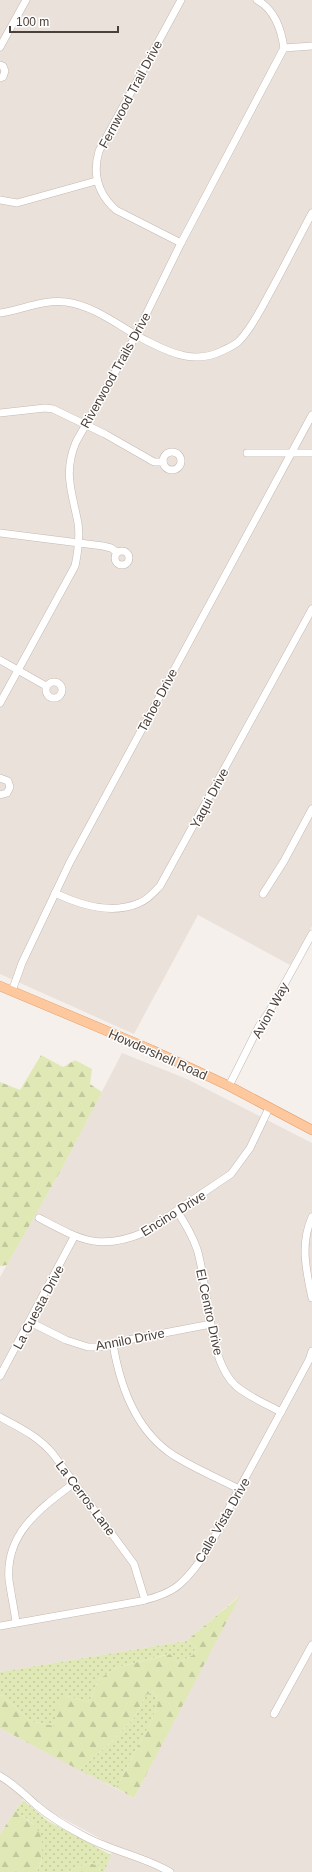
<svg xmlns="http://www.w3.org/2000/svg" width="312" height="1872" font-family="Arial,sans-serif">
<style>
.residential{fill:#eae1da}
.grass{fill:url(#grass-dots)}
.forest{fill:url(#forest-firs)}
.lines{fill:none;stroke-linecap:round;stroke-linejoin:round}
.minor-casing{stroke:#c4b8b1;stroke-width:8}
.major-casing{stroke:#e39f6d;stroke-width:10}
.minor{stroke:#fff;stroke-width:7}
.major{stroke:#fdc89e;stroke-width:9}
.labels{text-anchor:middle;stroke-width:3;stroke-linejoin:round;paint-order:stroke}
.street-label{font-size:13px;fill:#4b3f39;stroke:#fff}
</style>
<defs>
<pattern id="grass-dots" width="8" height="8" patternUnits="userSpaceOnUse"><rect width="8" height="8" fill="#e0e9b6"/><path d="M2 2h.1M6 6h.1" fill="none" stroke="#c2c99d" stroke-width="1.8" stroke-linecap="round"/></pattern>
<pattern id="forest-firs" width="22" height="20" patternUnits="userSpaceOnUse"><rect width="22" height="20" fill="#e0e9b6"/><path d="M5 1l3.5 6h-7zM16 11l3.5 6h-7z" fill="#c2c99d"/></pattern>
</defs>
<rect width="100%" height="100%" fill="#f6f0ec"/>
<g class="residential">
<path d="M0,0H312V926L290,965L198,915L134,1034L0,974Z"/>
<path d="M122,1053L187,1079L312,1143V1872H104L114,1846L51,1812L27,1793L0,1834V1728L134,1798L238,1597L186,1641L0,1672V1277L61,1170Z"/>
</g>
<g class="grass">
<path d="M186,1641L196,1646L193,1655L178,1663L169,1654L118,1667L99,1679L89,1702L67,1696L54,1726L30,1721L3,1696L0,1695V1672Z"/>
<path d="M154,1692L158,1702L152,1720L116,1788L79,1770L109,1744L134,1718L146,1695Z"/>
<path d="M23,1800L48,1821L111,1855L104,1872H100L99,1866L89,1863L67,1872H36C47,1860 41,1837 33,1824C29,1819 20,1815 15,1811Z"/>
</g>
<g class="forest">
<path d="M41,1055L63,1067L75,1060L92,1069L90,1084L102,1092L61,1170L7,1265L0,1266V1082L20,1090Z"/>
<path d="M240,1596L134,1798L116,1788L152,1720L158,1702L154,1692L146,1695L134,1718L109,1744L79,1770L0,1728V1695L3,1696L30,1721L54,1726L58,1701L67,1696L89,1702L99,1679L118,1667L170,1654L178,1663L193,1655L196,1646L186,1641Z"/>
<path d="M15,1811C34,1824 44,1829 42,1854C41,1861 41,1866 36,1872H0V1834Z"/>
<path d="M89,1863L99,1866L100,1872H67Z"/>
</g>
<g class="lines">
<defs>
<g id="minor">
<path d="M181,0L99,151C92,175 98,194 116,210L181,243"/>
<path d="M257,0C275,10 281,29 284,48"/>
<path d="M0,47L26,0"/>
<path d="M284,48L312,46"/>
<path d="M0,65L3,66L5,71L3,77L0,78"/>
<path d="M0,200L17,203L96,181"/>
<path d="M0,313C21,310 44,299 66,302C96,306 121,328 147,341C172,354 196,364 222,351C228,348 236,345 240,340C252,327 260,311 268,296C283,269 297,241 312,213"/>
<path d="M0,413L45,408L53,409L105,434L154,462H163"/>
<circle cx="172" cy="461" r="9"/>
<path d="M247,453H312"/>
<path d="M0,533L103,546L111,548L117,552"/>
<circle cx="122" cy="558" r="7"/>
<path d="M0,660L46,686"/>
<circle cx="54" cy="690" r="8"/>
<path d="M0,703L75,566C78,552 80,537 78,523C72,492 63,473 76,442L136,335L181,243L284,48"/>
<path d="M0,778L8,781L10,787L7,793L0,795"/>
<path d="M55,893C80,905 112,915 139,903C148,900 154,892 160,886L312,609"/>
<path d="M263,894L284,861L312,809"/>
<path d="M12,991L22,963L70,862L312,415"/>
<path d="M229,1086L259,1026L269,1012L312,934"/>
<path d="M177,1211C185,1223 192,1235 197,1249C209,1287 207,1360 236,1386C249,1397 266,1404 281,1412"/>
<path d="M312,1217C300,1244 306,1270 312,1298"/>
<path d="M39,1218C79,1239 99,1252 145,1232L231,1174L250,1148L269,1108"/>
<path d="M30,1322L66,1340L88,1347H100L133,1339L211,1324"/>
<path d="M113,1344C120,1386 135,1430 173,1455C194,1468 217,1478 239,1489"/>
<path d="M0,1376L74,1237"/>
<path d="M0,1417C20,1428 38,1436 53,1454L134,1564L145,1600"/>
<path d="M16,1622C14,1608 11,1594 9,1580C5,1533 41,1508 74,1483"/>
<path d="M0,1626L141,1601C154,1598 170,1593 180,1584C208,1559 221,1521 239,1489C263,1446 286,1403 309,1360L312,1351"/>
<path d="M274,1714L312,1645"/>
<path d="M0,1776C14,1784 24,1794 36,1805C49,1816 67,1827 82,1835C110,1851 143,1856 170,1872"/>
</g>
<path id="major" d="M0,986L152,1050L229,1086L312,1130"/>
</defs>
<use href="#minor" class="minor-casing"/>
<use href="#major" class="major-casing"/>
<use href="#minor" class="minor"/>
<use href="#major" class="major"/>
</g>
<g class="labels">
<g class="street-label">
<text transform="translate(130 94) rotate(-62)" y="5">Fernwood Trail Drive</text>
<text transform="translate(115 370) rotate(-61)" y="5">Riverwood Trails Drive</text>
<text transform="translate(157 700) rotate(-62)" y="5">Tahoe Drive</text>
<text transform="translate(209 798) rotate(-62)" y="5">Yaqui Drive</text>
<text transform="translate(270 1010) rotate(-61)" y="5">Avion Way</text>
<text transform="translate(158 1054) rotate(24)" y="5">Howdershell Road</text>
<text transform="translate(173 1213) rotate(-32)" y="5">Encino Drive</text>
<text transform="translate(38 1307) rotate(-62)" y="5">La Cuesta Drive</text>
<text transform="translate(210 1312) rotate(78)" y="5">El Centro Drive</text>
<text transform="translate(130 1339) rotate(-11)" y="5">Annilo Drive</text>
<text transform="translate(86 1498) rotate(53)" y="5">La Cerros Lane</text>
<text transform="translate(222 1520) rotate(-60)" y="5">Calle Vista Drive</text>
</g>
</g>
<path d="M10 26v6h108v-6" fill="none" stroke="#4b3f39" stroke-width="2"/>
<text x="16" y="26" font-size="12" fill="#4b3f39" stroke="#ffffff" stroke-width="3" paint-order="stroke">100 m</text>
</svg>
